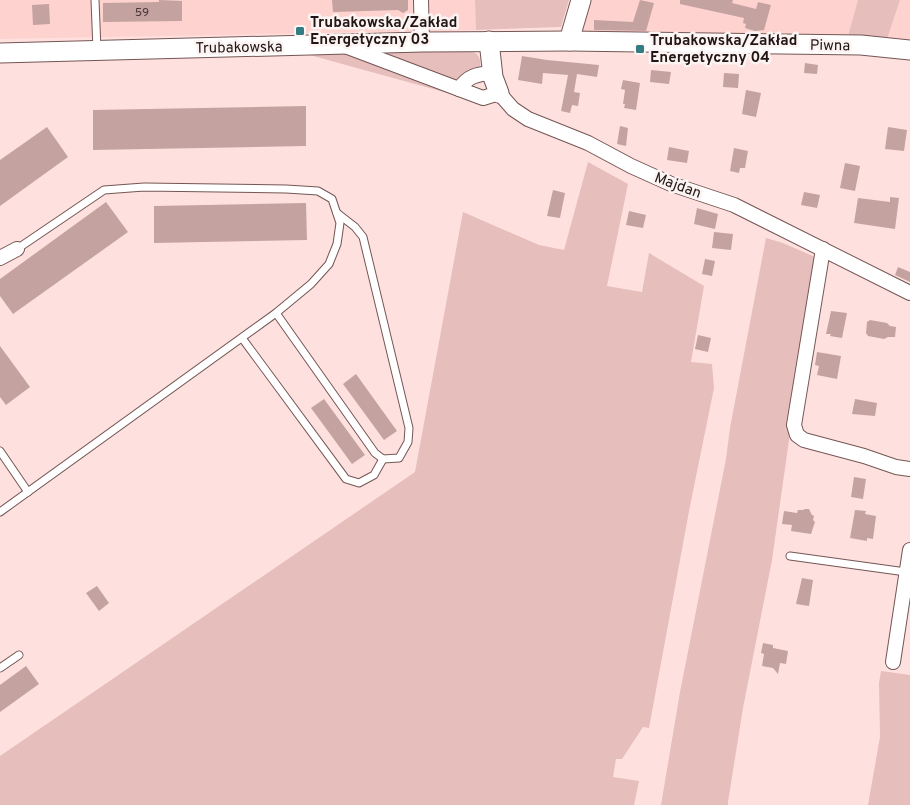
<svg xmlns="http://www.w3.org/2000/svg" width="910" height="805" font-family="Overpass,sans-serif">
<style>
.built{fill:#fed2ce}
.green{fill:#e6bebb}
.building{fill:#c4a2a0}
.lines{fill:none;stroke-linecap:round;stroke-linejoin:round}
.lane-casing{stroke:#745654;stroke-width:9}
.street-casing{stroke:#745654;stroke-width:16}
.secondary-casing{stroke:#745654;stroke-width:21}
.lane{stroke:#fff;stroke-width:7}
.street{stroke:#fff;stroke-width:14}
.secondary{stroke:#fff;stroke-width:19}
.poi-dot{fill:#337c82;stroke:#fbf4f3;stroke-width:2}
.labels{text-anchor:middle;stroke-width:5;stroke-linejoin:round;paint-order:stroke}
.number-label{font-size:12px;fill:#4a3938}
.poi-label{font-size:15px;font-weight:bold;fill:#221615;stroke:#fbf4f3;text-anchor:start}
.street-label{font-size:15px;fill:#221615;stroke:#fbf4f3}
</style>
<rect width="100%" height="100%" fill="#fee1df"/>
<g class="built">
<path d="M0,0H475L476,30L0,39Z"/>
<path d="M590,0H858L848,36L580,34Z"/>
<path d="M900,0H910V43L887,39Z"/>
</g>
<g class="green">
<path d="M475,0H569L561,27L476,30Z"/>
<path d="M858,0H900L887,39L848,36Z"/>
<path d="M470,48V52C478,52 481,58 480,66L475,68V71L456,81L371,51Z"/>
<path d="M337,51L484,103L306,54L0,63V59Z"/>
<path d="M588,162L628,184L607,286L642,292L649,253L704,286L691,362L712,364L714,388L690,506L649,728L643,727L622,759H616L613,777L639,781L634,805H0V756L415,472L463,212L539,245L564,250Z"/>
<path d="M766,238L783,243L815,257L772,560L743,708L728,802V805H661L680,692L726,459L730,428Z"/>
<path d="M881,671L910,675V805H868L880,737L879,683Z"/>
</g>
<g class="building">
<path d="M159,0L182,1V21L103,22V3L159,2Z"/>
<path d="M332,0H408V10L403,13L398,10L333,12Z"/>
<path d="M640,0L654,3L646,31L594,30V20L633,22Z"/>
<path d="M680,0H733L732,3L756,9L758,2L771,5L764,30L755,31L745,28L746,24L743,23L744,18L680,4Z"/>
<path d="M49,4L50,24L33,25L32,5Z"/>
<path d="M522,56L547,60L599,65L597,77L577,74L574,92L580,93L578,106L572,105L570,113L561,111L568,75L543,73L542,84L518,80Z"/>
<path d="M805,63L818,65L817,74L804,73Z"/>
<path d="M651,70L671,72L669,84L650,82Z"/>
<path d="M724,73L739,74L738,88L723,87Z"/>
<path d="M623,80L640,83L636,110L624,108L625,104H623L625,90L621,89Z"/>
<path d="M746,90L761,93L756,117L742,114Z"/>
<path d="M306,106V146L93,150V110Z"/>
<path d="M620,126L628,128L626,146L617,144Z"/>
<path d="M47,127L68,157L0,206V160Z"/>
<path d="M888,127L907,130L904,151L885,149Z"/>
<path d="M669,147L689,151L687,163L667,160Z"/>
<path d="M734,148L748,151L745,168H740L739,173L730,171Z"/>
<path d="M845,163L860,166L855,191L840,188Z"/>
<path d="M553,190L565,193L560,218L547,216Z"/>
<path d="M804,192L820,195L817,208L801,205Z"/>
<path d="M890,197L899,198L895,229L854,223L858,198L890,202Z"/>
<path d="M106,202L128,232L13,314L0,296V279Z"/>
<path d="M306,203L307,240L154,243V206Z"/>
<path d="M697,208L718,214L715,229L694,224Z"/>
<path d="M629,211L646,215L643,228L626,225Z"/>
<path d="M714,232L733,234L731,250L712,248Z"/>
<path d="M705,259L715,261L712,276L702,274Z"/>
<path d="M898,267L910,272V282L895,275Z"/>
<path d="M831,311L847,313L842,338L830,336L831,334H826Z"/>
<path d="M870,320L887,323L890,326L896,327L895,337H888L884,339L868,336L866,333L867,322Z"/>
<path d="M698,335L711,338L708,352L695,349Z"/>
<path d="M0,346L30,387L6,405L0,397Z"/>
<path d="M817,352L841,356L837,379L817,375L819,366L815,365Z"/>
<path d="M356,374L397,431L384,440L343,384Z"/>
<path d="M324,399L365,455L352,464L311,408Z"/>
<path d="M855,399L877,403L875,416L852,414Z"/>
<path d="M854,477L866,479L863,499L851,497Z"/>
<path d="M805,509H809L812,515L814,516L813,520L815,522L811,534L791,531L792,525L782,524L784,511L797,513L798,510H803Z"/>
<path d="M855,510L866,511L865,514L876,516L873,539L867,538V541L850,538Z"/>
<path d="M802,578L813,580L809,606L796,604Z"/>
<path d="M97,586L109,603L99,611L86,593Z"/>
<path d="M763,643L773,645V648L788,651L786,664L780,663L778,674L773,668L762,666L764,654L761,653Z"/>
<path d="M26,666L39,684L0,712V685Z"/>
</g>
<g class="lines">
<defs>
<g id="lane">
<path d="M95,0L97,50"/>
<path d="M276,313L375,453L383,459L399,458L408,442L409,428L363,237L355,227L337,213"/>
<path d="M242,338L346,479L359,483L374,475L383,459"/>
<path d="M0,451L28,492"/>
<path d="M0,512L276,313L311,284L329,264L337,244L340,223L332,199L318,191L286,189L144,187L104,190L17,249"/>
<path d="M790,556L906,572"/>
<path d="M0,668L19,655"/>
</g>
<g id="street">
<path d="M421,0L422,42"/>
<path d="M345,46L459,89C468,76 477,74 492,73"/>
<path d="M459,89L483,98L499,93L513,109L528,119L588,143L631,166L671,184L734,205L910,293"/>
<path d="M823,249L794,425L797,435L804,440L864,456L896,467L910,469"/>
<path d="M0,258L17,249"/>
<path d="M893,662L910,550"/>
</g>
<g id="secondary">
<path d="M489,41L493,77L499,93"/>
<path d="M569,41L581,0"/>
<path d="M0,53L422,42L569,41L861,45L910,50"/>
</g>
</defs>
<use href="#lane" class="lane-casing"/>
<use href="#street" class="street-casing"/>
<use href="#secondary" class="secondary-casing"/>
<use href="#lane" class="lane"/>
<use href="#street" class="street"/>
<use href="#secondary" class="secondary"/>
</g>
<g class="poi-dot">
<rect x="295" y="26" width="10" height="10" rx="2.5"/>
<rect x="635" y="44" width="10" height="10" rx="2.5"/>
</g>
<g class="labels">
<g class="number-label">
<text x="142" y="16">59</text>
</g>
<g class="poi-label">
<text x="310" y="27">Trubakowska/Zakład<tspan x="310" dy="17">Energetyczny 03</tspan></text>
<text x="650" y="45">Trubakowska/Zakład<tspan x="650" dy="17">Energetyczny 04</tspan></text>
</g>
<g class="street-label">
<text transform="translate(830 45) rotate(1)" y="5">Piwna</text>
<text transform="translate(239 47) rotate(-1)" y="5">Trubakowska</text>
<text transform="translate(678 185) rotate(20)" y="5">Majdan</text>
</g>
</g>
</svg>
